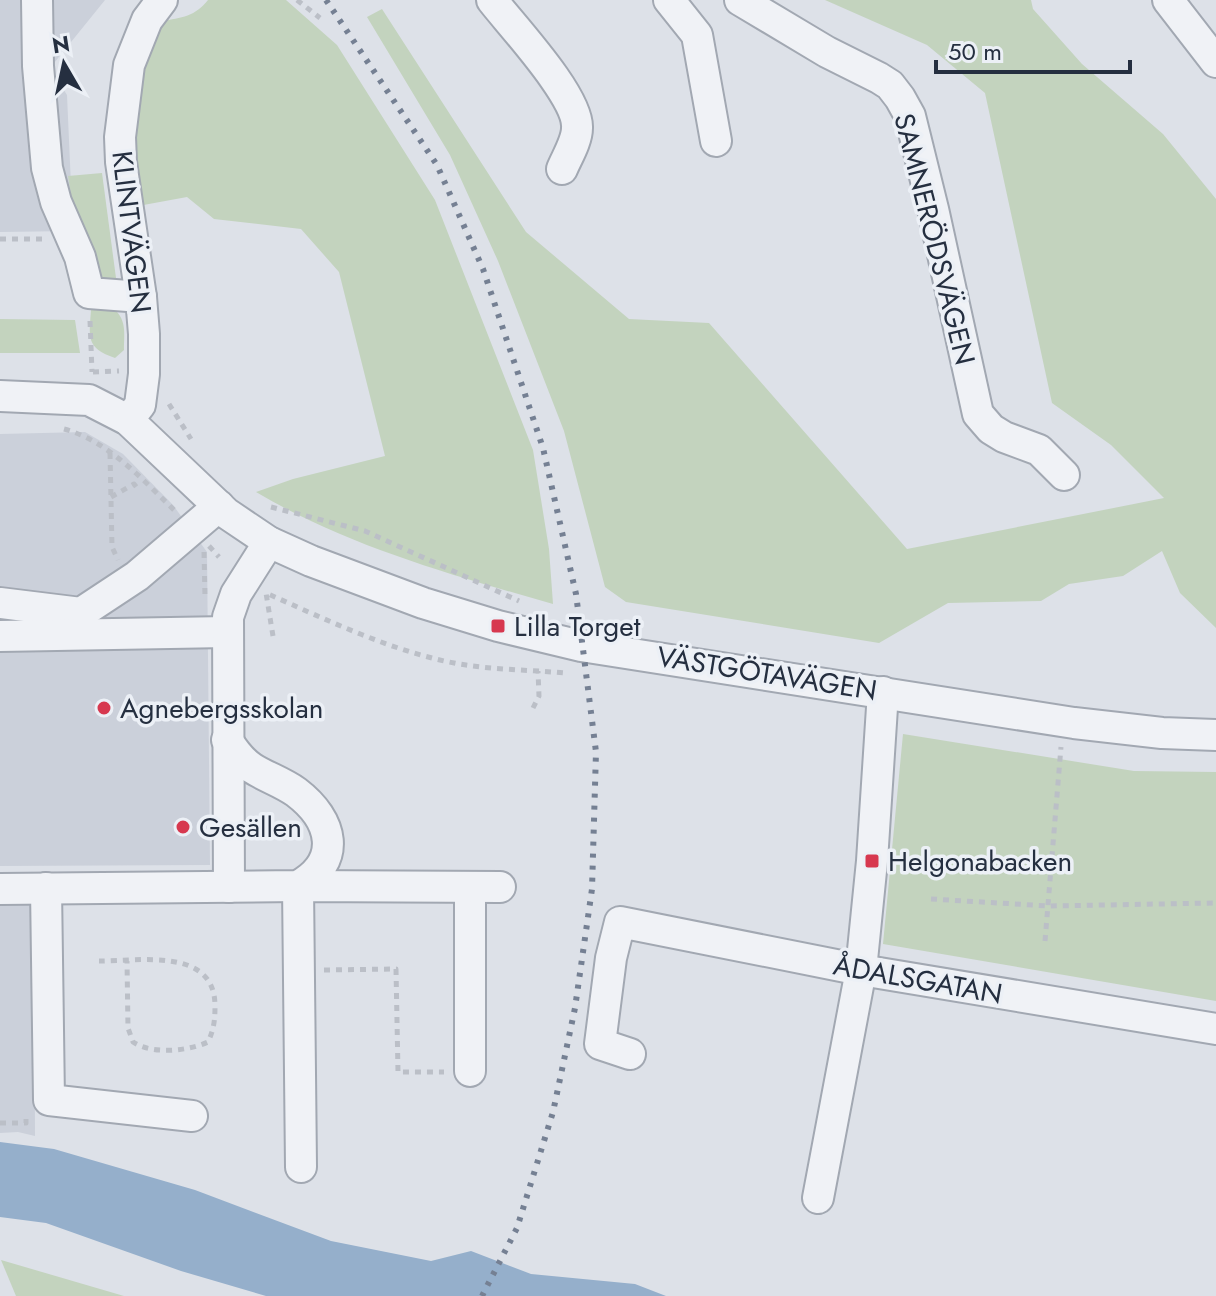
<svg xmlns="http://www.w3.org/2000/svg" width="1216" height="1296" font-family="Jost,sans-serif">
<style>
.built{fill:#cbd0da}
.green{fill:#c3d3be}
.water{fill:#95afcb}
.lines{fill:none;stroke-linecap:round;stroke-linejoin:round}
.minor-casing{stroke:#a2a8b2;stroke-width:34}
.path{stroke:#bbbfc7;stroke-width:5;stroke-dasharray:6 6;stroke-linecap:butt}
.minor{stroke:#f0f2f6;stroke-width:30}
.rail{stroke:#758093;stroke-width:6;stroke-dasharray:4 8;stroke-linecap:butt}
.poi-dot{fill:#d7384f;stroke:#ecf0f6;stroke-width:3}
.labels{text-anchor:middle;stroke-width:7;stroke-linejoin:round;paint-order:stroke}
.street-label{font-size:28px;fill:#252f40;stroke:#ecf0f6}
.poi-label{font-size:28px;fill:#252f40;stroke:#ecf0f6;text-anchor:start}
</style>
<rect width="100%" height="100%" fill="#dde1e8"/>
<g class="built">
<path d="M0,0H105L50,68L67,95L73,231L0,232Z"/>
<path d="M85,432L123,454L173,505L207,552L210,865L0,866V434Z"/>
<path d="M0,902H34L35,1136L18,1132L0,1133Z"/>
</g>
<g class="green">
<path d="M208,0H286L337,45L435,200L533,450L549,549L553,604C452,575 347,546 256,492L293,479L385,456L339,272L301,229L214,219L187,197L138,206L128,160L141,68L162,21C181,18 196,16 208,0Z"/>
<path d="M825,0H1031L1033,9L1082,64L1163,134L1216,199V628L1180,593L1162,551L1123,576L1069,584L1041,601L948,603L879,643L626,602L605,587L564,431L498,261L450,155L367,17L382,9L526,232L629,319L709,323L907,549L1164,498L1111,445L1052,403L985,93L927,45Z"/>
<path d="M102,173L116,278L113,281L100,283L73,207L68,176Z"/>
<path d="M91,310H115C127,321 124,335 124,350L115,358C86,348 89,338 91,310Z"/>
<path d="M0,319L75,320L80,353H0Z"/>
<path d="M903,734L1134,771L1216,772V1001L883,944Z"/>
<path d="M1,1260L124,1296H16Z"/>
</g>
<path class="water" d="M0,1142L54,1149L195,1190L331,1241L431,1261L471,1251L531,1274L635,1284L666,1296H266L181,1271L46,1223L0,1217Z"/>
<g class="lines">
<defs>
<g id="minor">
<path d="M37,0L38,66L47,168L56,202L80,257L89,293L141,297"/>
<path d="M492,0C512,26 579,97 577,128C577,141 567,157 562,169"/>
<path d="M669,0L697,35L716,141"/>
<path d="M740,0L827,52L879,78L890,85L900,98L910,116L933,209L978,414L991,429L1004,437L1039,450L1064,475"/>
<path d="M1168,0L1216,62"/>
<path d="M0,396L89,400L128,420L226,513L269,542L311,561L423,603L498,626L581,646L1074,723L1162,733L1216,735"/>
<path d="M128,420L140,405L144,374V334L141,297L121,162L120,137L129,65L147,20L162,0"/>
<path d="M0,603L81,613L137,576L219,506"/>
<path d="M0,636L227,632"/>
<path d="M229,887L228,617L236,594L269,542"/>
<path d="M470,887V1071"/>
<path d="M46,888L49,1100L192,1116"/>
<path d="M0,889L298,886C343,861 333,820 296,792C282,782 266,777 252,768C241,761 234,751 227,740"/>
<path d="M630,1054L600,1044L611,958L620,922L861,970L1216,1029"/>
<path d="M301,1167L298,886L500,887"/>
<path d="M818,1198L861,970L872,861L883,692"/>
</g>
</defs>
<use href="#minor" class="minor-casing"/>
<g class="path">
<path d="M297,0L320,18"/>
<path d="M0,239H43"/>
<path d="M90,321L92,372"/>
<path d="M93,372L119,371"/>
<path d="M169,404L191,439"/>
<path d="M64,429C108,441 142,479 174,510"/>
<path d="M110,453L112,547L118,560"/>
<path d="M111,497L134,484L138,489"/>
<path d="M271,507L365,531L519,601"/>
<path d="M209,546L219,557"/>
<path d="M204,552L205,598"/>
<path d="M273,636L266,593C327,620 399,655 466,665C498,670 532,670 565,673"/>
<path d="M533,708L539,696L538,671"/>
<path d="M931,899L1049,906L1214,903"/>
<path d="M1045,941L1061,747"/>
<path d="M99,961C140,961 215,947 215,1006C215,1020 214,1029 208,1042C188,1051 152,1055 133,1042L128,1028L127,961"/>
<path d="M324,970L396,969L398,1072H444"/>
<path d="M0,1123H26V1113"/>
</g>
<use href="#minor" class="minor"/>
<path class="rail" d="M326,0L437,165L483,269L543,448L576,594L596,752L592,889L575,1008L553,1112L517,1228L482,1296"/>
</g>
<g class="poi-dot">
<rect x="490" y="618" width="16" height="16" rx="4"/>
<circle cx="104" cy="708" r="8"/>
<circle cx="183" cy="827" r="8"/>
<rect x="864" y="853" width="16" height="16" rx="4"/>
</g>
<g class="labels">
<g class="street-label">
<text transform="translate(132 232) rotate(83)" y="10">KLINTVÄGEN</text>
<text transform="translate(935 239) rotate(76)" y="10">SAMNERÖDSVÄGEN</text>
<text transform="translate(767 673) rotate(9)" y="10">VÄSTGÖTAVÄGEN</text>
<text transform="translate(918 979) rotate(10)" y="10">ÅDALSGATAN</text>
</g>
<g class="poi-label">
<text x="514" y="636">Lilla Torget</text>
<text x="120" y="718">Agnebergsskolan</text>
<text x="199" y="837">Gesällen</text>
<text x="888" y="871">Helgonabacken</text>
</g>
</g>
<g transform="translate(64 64) rotate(351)" stroke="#ecf0f6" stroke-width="6" paint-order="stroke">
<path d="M0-6L14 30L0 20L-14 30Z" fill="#252f40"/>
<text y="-12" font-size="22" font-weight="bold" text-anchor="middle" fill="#252f40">N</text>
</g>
<path d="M936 60v12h194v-12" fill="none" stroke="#252f40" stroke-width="4"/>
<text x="948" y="60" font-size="24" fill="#252f40" stroke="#ecf0f6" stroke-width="6" paint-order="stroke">50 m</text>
</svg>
